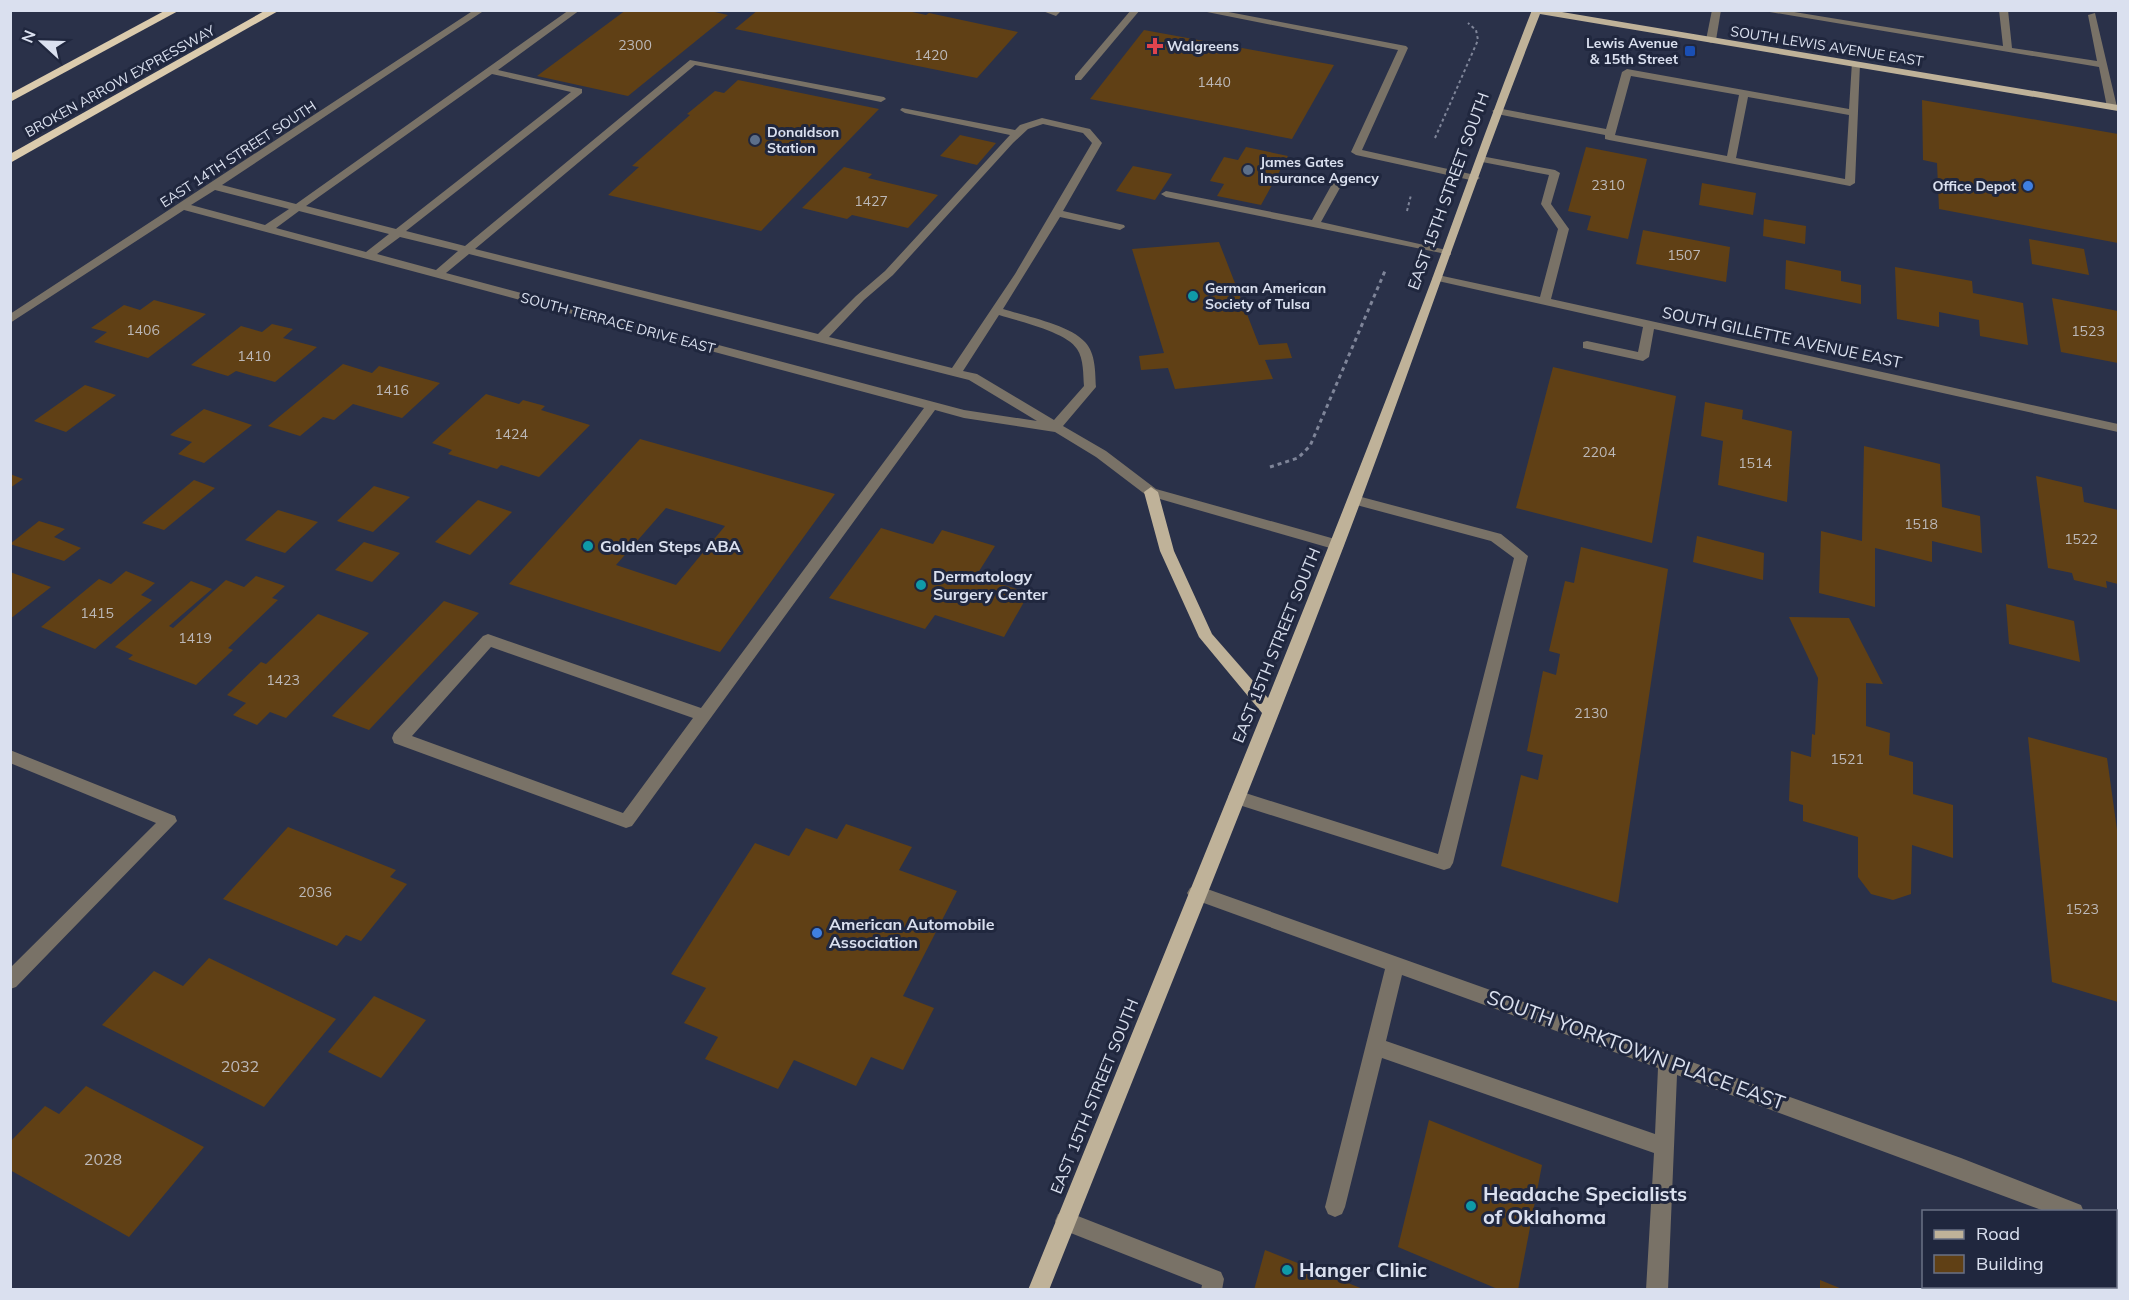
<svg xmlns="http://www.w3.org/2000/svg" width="2129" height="1300" font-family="Mulish,sans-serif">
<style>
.building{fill:#604015;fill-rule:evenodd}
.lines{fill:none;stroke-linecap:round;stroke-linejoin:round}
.path-far1{stroke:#7f8599;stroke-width:2;stroke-dasharray:3 3;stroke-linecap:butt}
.path{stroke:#7f8599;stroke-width:3;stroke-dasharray:4 4;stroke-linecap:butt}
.minor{fill:#797267;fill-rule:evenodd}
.major{fill:#bfb299;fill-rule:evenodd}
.highway{fill:#dbcbad;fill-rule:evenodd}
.health-dot{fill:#e0444e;stroke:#20273e;stroke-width:2}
.transit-dot{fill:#1a4fb4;stroke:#20273e;stroke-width:2}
.service-dot{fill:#5c6f8a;stroke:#20273e;stroke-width:2}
.shop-dot{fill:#3f7fe0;stroke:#20273e;stroke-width:2}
.culture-dot{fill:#0f9aa8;stroke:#20273e;stroke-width:2}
.labels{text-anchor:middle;stroke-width:6;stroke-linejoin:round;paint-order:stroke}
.far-poi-label{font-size:14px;font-weight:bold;fill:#dae0ef;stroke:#20273e;text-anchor:start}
.number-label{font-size:14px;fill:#bcb8b8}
.far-street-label{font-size:14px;fill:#dae0ef;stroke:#20273e}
.street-label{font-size:16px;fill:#dae0ef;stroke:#20273e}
.poi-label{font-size:16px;font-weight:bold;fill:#dae0ef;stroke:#20273e;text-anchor:start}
.near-number-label{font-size:16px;fill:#bcb8b8}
.near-street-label{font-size:20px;fill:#dae0ef;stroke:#20273e}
.near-poi-label{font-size:20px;font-weight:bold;fill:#dae0ef;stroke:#20273e;text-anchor:start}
</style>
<rect width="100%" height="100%" fill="#2a3149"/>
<g class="building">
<path d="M626,10H706L728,15L628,96L537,76Z"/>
<path d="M758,10H903L926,15L929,13L1018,32L977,78L735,29Z"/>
<path d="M1144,30L1334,65L1292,139L1090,99Z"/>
<path d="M738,80L879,109L761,231L608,195L639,167L632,166L690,115L687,114L715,91L724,93Z"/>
<path d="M1922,100L2118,134V243L1939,209L1937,163L1923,160Z"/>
<path d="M960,135L996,143L977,165L940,156Z"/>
<path d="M1246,147L1288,156L1261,205L1217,196L1224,184L1210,181L1224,157L1238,160Z"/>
<path d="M1586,147L1647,159L1628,239L1587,230L1591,216L1568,211Z"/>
<path d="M1133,166L1172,174L1155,200L1116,191Z"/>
<path d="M844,167L872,174L868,178L938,195L908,228L852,215L847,219L802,208Z"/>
<path d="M1702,183L1756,193L1753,215L1699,205Z"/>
<path d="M1764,219L1806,226L1805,244L1763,236Z"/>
<path d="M1643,230L1730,247L1726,282L1636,264Z"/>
<path d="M2029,239L2084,249L2089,275L2032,264Z"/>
<path d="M1219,242L1259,345L1287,343L1292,358L1265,360L1273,379L1175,389L1168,368L1141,370L1139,356L1164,353L1132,249Z"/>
<path d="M1786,260L1841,271V281L1861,285V304L1785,289Z"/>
<path d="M1895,267L1972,281L1973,293L2023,303L2028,345L1980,336L1979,320L1939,312V327L1897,319Z"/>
<path d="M2052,298L2118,311V363L2061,352Z"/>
<path d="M154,300L206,314L148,358L94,342L107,332L91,328L124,305L140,310Z"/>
<path d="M272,324L293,329L283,338L317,347L275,382L236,371L228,376L191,365L241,326L262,332Z"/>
<path d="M343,364L372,373L379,366L440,383L402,418L353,404L334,420L323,417L300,436L268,426Z"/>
<path d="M1553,367L1676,396L1652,543L1516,508Z"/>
<path d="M85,385L116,395L66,432L34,421Z"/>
<path d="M486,394L519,404L523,400L545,406L541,410L590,425L539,477L501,465L497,469L448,454L452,450L432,443Z"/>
<path d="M1705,402L1743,410L1742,419L1792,431L1787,502L1718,485L1723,441L1701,436Z"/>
<path d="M204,409L252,425L204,463L178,454L192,442L170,435Z"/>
<path d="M640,439L835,494L720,652L509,584ZM666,508L725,526L676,585L616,565Z"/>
<path d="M1864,446L1940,464L1942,507L1980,516L1982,553L1932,541V562L1875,548V607L1819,593L1821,531L1862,541Z"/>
<path d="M10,474L23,479L10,488Z"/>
<path d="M2036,476L2082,487L2084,502L2118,510V584L2106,581L2107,588L2074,580L2072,573L2048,568Z"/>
<path d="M194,480L215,488L164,530L142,523Z"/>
<path d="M374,486L410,497L373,532L337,521Z"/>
<path d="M478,500L512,512L470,555L435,542Z"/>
<path d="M278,510L318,522L285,553L245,540Z"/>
<path d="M39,521L65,529L54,537L81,548L64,561L10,544Z"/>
<path d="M881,528L933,544L942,530L995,546L976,576L1029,593L1004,637L935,615L925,629L829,598Z"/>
<path d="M1697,536L1764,553L1763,580L1693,562Z"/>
<path d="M364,542L400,553L372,582L335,570Z"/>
<path d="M1581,547L1668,569L1618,903L1501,866L1521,775L1538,780L1543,755L1527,751L1543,671L1556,675L1560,654L1549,651L1565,581L1574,583Z"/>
<path d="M126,571L155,583L141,595L152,600L95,649L41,627L99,579L111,584Z"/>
<path d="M10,572L51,587L10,619Z"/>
<path d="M256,576L285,586L272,598L278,600L228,648L233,650L196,685L128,659L133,655L115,647L191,581L212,589L169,626L173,628L226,580L244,587Z"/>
<path d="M444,601L479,613L369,730L332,716Z"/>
<path d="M2006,604L2074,621L2080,662L2009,644Z"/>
<path d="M318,614L369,633L286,718L270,712L257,725L233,715L246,703L227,695L261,662L266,664Z"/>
<path d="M1789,617L1849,618L1883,684L1866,683V726L1890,733L1889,755L1913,762V794L1953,805V858L1912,845L1911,894L1893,900L1871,894L1858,877V837L1803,821V805L1789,801L1791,751L1811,757L1812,734L1815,735L1818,678Z"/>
<path d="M2028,737L2107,758L2118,837V1002L2052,982Z"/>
<path d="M846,824L912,847L899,870L957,891L903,996L934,1008L903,1070L871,1057L856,1086L794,1060L778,1089L705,1059L718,1037L684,1023L706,988L671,974L755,843L789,856L806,828L837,839Z"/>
<path d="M288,827L396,870L390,877L407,884L361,941L346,935L337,946L223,899Z"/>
<path d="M209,958L336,1019L264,1107L102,1025L154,971L183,986Z"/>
<path d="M374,996L426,1020L381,1078L328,1052Z"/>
<path d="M86,1086L204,1147L129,1237L10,1170V1142L45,1106L59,1114Z"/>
<path d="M1429,1120L1542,1165L1518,1290H1500L1398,1247Z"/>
<path d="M1265,1250L1363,1289V1290H1254Z"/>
<path d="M1820,1280L1842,1289V1290H1820Z"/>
</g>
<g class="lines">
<g class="path-far1">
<path d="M1435,138L1478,40L1476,30L1468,23"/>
<path d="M1407,211L1411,195"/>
</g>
<path class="path" d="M1270,467L1298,458L1310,446L1385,271"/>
<g class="minor">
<path d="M474,10H485L222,185L296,204L569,10H580L498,70L582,89V93L406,231L465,246L690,60L884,97L886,99L881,102L695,65L475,249L818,334L856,296L885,271L1010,135L905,113L900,110L902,108L1015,130L1020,125L1042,118L1090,129L1102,143L1063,211L1124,225L1125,227L1120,230L1060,217L1003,309C1025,316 1070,325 1085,342C1096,354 1095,372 1096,387L1063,426L1106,451L1156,489L1342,541L1344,545L1342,549L1337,550L1146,495L1096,457L1055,432L964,418L935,410L632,826L626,828L394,743L392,738L394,733L483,636L488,634L701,708L924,408L184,210L10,323V314ZM492,74L571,92L396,229L306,206ZM1043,124L1083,133L1092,143L1015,274L952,368L829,337L864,300L893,275L1013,143L1028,129ZM215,190L289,209L265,225L191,205ZM299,211L389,234L366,252L276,228ZM400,237L458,251L436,270L377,254ZM469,254L969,380L1037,421L964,410L446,273ZM999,315C1018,321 1067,332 1077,349C1084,359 1083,375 1084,386L1054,420L977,374L963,371ZM491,647L693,718L623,813L412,736Z"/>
<path d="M1040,10H1062L1056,16Z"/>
<path d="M1131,10H1140L1081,80H1075V76Z"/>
<path d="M1197,10H1218L1406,46L1408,48L1362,150L1475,175L1480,178L1475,181L1356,155L1351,152L1398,50Z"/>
<path d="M1712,10H1721L1716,40L1711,43L1706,40Z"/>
<path d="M1758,10H1782L2003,46L1999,10H2008L2012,48L2097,61L2088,15L2095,13L2117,107L2112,110L2107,107L2099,67Z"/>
<path d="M1852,62L1860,64L1855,183L1850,186L1609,140L1605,139V135L1497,114L1492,111L1497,108L1606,129L1622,72L1627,69L1849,109ZM1631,76L1739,95L1727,156L1615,135ZM1748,97L1849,115L1845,179L1736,158Z"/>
<path d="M1481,156L1555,170L1560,173L1551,204L1569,229L1551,299L2118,424V432L1654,329L1649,357L1643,361L1583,348V342L1587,341L1638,352L1643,327L1438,281L1432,278L1438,275L1540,297L1558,229L1541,204L1549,175L1477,161L1476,159Z"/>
<path d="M1341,174L1346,177L1321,222L1451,251V255L1166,197L1161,194L1166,191L1312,220L1336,177Z"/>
<path d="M1354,495L1501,534L1528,556L1453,863L1450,868L1444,870L1236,804L1230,802L1228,797L1230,792L1236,790L1438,854L1514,558L1491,541L1349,503L1347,500Z"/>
<path d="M10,750L175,816L177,821L16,987L10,989V968L156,823L10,763Z"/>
<path d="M1196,885L1961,1158L2081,1205L2084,1212H2047L1677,1075L1668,1290H1646L1654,1153L1382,1058L1345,1207L1342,1214L1335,1217L1328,1214L1325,1207L1385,969L1190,898L1187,893L1190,888ZM1402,975L1658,1068L1655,1134L1386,1041Z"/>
<path d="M1065,1211L1221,1272L1224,1279L1222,1290H1201L1202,1285L1058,1228L1055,1221L1058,1214Z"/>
<path d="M2116,1217L2118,1218V1239L2116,1238Z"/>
</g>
<path class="major" d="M1532,10H1550L2118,105V111L1540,14C1471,189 1412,367 1345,543C1250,792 1148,1040 1049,1290H1028L1262,713L1199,637L1160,551L1144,492L1151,487L1158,492L1174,551L1212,634L1268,698C1324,559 1379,420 1432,279C1465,189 1497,99 1532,10Z"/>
<g class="highway">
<path d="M166,10H180L10,102V94Z"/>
<path d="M266,10H280L10,163V154Z"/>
</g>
</g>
<path class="health-dot" d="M1152 37h6v6h6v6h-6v6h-6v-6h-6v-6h6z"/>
<rect class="transit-dot" x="1684" y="45" width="12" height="12" rx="3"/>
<g class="service-dot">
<circle cx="755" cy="140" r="6"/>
<circle cx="1248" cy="170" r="6"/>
</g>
<g class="shop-dot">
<circle cx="2028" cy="186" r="6"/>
<circle cx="817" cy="933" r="6"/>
</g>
<g class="culture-dot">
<circle cx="1193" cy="296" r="6"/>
<circle cx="588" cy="546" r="6"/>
<circle cx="921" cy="585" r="6"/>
<circle cx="1471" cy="1206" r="6"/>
<circle cx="1287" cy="1270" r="6"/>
</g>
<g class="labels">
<g class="far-poi-label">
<text x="1678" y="48" text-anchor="end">Lewis Avenue<tspan x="1678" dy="16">&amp; 15th Street</tspan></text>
<text x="1167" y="51">Walgreens</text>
<text x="767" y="137">Donaldson<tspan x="767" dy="16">Station</tspan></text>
<text x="1260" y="167">James Gates<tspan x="1260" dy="16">Insurance Agency</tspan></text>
<text x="2016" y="191" text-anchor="end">Office Depot</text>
<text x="1205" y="293">German American<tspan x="1205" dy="16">Society of Tulsa</tspan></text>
</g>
<g class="number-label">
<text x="635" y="50">2300</text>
<text x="931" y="60">1420</text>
<text x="1214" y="87">1440</text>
<text x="1608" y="190">2310</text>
<text x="871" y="206">1427</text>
<text x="1684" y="260">1507</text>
<text x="143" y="335">1406</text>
<text x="2088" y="336">1523</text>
<text x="254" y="361">1410</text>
<text x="392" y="395">1416</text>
<text x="511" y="439">1424</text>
<text x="1599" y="457">2204</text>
<text x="1755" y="468">1514</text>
<text x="1921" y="529">1518</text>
<text x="2081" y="544">1522</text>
<text x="97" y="618">1415</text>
<text x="195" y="643">1419</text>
<text x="283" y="685">1423</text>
<text x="1591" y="718">2130</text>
<text x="1847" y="764">1521</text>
<text x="315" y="897">2036</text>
<text x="2082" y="914">1523</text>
</g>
<g class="far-street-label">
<text transform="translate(1827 46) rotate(9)" y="5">SOUTH LEWIS AVENUE EAST</text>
<text transform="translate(120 81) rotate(-29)" y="5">BROKEN ARROW EXPRESSWAY</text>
<text transform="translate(238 154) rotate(-33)" y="5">EAST 14TH STREET SOUTH</text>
<text transform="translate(618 323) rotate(15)" y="5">SOUTH TERRACE DRIVE EAST</text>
</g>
<g class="street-label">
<text transform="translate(1448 191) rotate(-70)" y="6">EAST 15TH STREET SOUTH</text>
<text transform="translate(1782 337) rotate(12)" y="6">SOUTH GILLETTE AVENUE EAST</text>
<text transform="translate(1276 645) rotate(-68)" y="6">EAST 15TH STREET SOUTH</text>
<text transform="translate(1094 1096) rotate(-68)" y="6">EAST 15TH STREET SOUTH</text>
</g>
<g class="poi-label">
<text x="600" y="552">Golden Steps ABA</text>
<text x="933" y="582">Dermatology<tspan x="933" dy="18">Surgery Center</tspan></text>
<text x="829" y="930">American Automobile<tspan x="829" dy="18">Association</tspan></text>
</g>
<g class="near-number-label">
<text x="240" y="1072">2032</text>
<text x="103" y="1165">2028</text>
</g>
<g class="near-street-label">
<text transform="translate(1636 1050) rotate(20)" y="7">SOUTH YORKTOWN PLACE EAST</text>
</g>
<g class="near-poi-label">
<text x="1483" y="1201">Headache Specialists<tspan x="1483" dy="23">of Oklahoma</tspan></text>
<text x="1299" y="1277">Hanger Clinic</text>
</g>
</g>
<rect width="2129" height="1300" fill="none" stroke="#dae0ef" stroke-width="24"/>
<rect x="1922" y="1210" width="195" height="78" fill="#20273e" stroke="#6a7185" stroke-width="1.5"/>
<rect x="1934" y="1230" width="30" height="9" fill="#bfb299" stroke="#6a7185" stroke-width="1.5"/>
<text x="1976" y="1240" font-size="18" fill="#dae0ef">Road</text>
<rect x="1934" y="1255" width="30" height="18" fill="#604015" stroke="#6a7185" stroke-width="1.5"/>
<text x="1976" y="1270" font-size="18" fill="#dae0ef">Building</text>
<g transform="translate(42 42) rotate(292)" stroke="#20273e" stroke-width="4.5" paint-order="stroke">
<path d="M0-4.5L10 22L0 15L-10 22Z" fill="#dae0ef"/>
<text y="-9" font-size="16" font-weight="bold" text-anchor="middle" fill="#dae0ef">N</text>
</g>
</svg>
